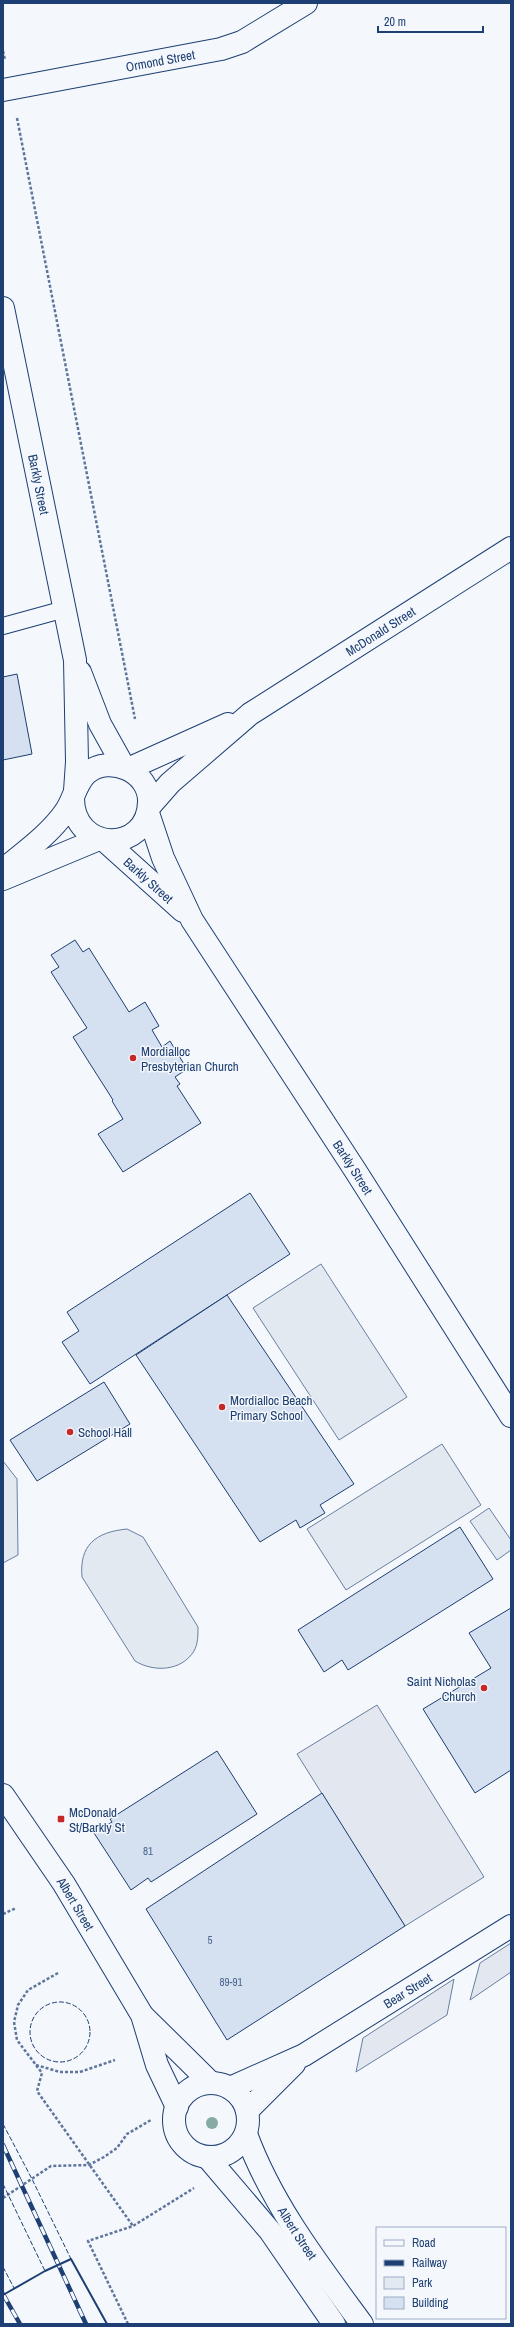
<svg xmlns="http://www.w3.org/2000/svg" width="514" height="2327" font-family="'Archivo Narrow',sans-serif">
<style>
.green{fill:#e3e9f0;stroke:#687fa3}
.parking{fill:#e3e8f0;stroke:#687fa3}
.building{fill:#d5e0f0;stroke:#1d3f73}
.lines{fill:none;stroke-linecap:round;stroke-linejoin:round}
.lane-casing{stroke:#1d3f73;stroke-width:18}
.street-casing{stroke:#1d3f73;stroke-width:24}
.secondary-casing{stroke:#1d3f73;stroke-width:24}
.path{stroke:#5e769c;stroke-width:2.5;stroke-dasharray:3 2;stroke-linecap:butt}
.lane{stroke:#f4f7fb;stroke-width:16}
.street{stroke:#f4f7fb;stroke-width:22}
.secondary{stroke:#f4f7fb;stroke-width:22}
.rail-casing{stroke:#1d3f73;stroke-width:4.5}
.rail{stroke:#f4f7fb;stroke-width:3;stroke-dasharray:9;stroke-linecap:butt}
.fence{stroke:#1d3f73;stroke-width:1;stroke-dasharray:5 2;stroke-linecap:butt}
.wall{stroke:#1d3f73;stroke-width:2}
.tree{fill:#86aba6}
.poi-dot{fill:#c62828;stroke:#f4f7fb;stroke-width:1.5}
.labels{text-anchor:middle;stroke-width:3;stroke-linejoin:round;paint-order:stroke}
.number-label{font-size:11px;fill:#4b6792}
.street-label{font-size:13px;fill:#1d3f73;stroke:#f4f7fb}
.poi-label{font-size:13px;fill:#1d3f73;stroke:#f4f7fb;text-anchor:start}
</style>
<rect width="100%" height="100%" fill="#f4f7fb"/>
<g class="green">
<path d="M321,1264L407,1397L339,1440L253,1308Z"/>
<path d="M442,1444L481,1505L346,1590L307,1529Z"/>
<path d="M3,1461L17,1479L18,1555L3,1563Z"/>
<path d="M489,1508L511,1540V1550L497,1560L470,1521Z"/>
<path d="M127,1529L143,1537L198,1627C198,1635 198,1644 194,1651C181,1672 153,1672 135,1661L82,1577C79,1545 96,1532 127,1529Z"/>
</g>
<g class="parking">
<path d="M377,1705L484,1877L405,1926L297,1754Z"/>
<path d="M511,1943V1972L470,2000L480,1963Z"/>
<path d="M454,1979L447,2015L356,2072L363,2038Z"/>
</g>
<g class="building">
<path d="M17,674L32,754L3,760V677Z"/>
<path d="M75,940L83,952L89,948L129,1012L145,1002L159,1026L152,1030L162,1047L170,1041L187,1069L175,1077L180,1084L177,1086L201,1123L123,1172L98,1134L123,1119L112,1101L113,1100L73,1037L87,1028L51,972L59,967L51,955Z"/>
<path d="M250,1193L290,1254L90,1384L62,1342L79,1331L67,1312Z"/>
<path d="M227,1295L354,1484L320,1505L325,1513L300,1528L296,1520L260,1542L136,1355Z"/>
<path d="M104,1382L130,1424L37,1481L10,1440Z"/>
<path d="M460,1527L493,1579L348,1670L342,1660L324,1672L298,1630Z"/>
<path d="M511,1608V1770L475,1793L423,1709L491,1668L469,1633Z"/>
<path d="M217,1751L257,1814L151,1882L148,1878L131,1890L94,1833L112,1822L110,1819Z"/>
<path d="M322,1793L405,1926L227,2040L146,1909Z"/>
</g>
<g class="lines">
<defs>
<path id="lane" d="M3,626L65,609"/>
<g id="street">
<path id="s1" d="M3,90L221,49L242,42L306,3"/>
<path id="s2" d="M3,308L75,660L77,762L75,791"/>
<path d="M80,672L100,724L124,767"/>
<path id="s3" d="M148,813L163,858L192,920L355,1170L511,1416"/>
<path id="s4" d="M104,840L183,911"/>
<path id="s5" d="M230,2088L304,2055L511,1926"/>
<path d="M247,2111L294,2064"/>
</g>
<g id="secondary">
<path d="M128,769L228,724"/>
<path id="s6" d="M149,807L170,783L250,714L511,548"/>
<path d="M3,870C24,852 49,835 65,812C74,800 75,784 87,773C110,754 150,772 149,802C148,854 73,853 73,798"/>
<path d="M3,879L99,839"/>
<path id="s7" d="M3,1795L64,1884L142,2015L157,2065L177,2107"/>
<path d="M143,2016L211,2083"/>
<circle cx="211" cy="2120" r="37"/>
<path id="s8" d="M246,2134C272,2205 318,2264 362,2324"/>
<path d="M208,2158L270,2231L334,2324"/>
</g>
</defs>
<use href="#lane" class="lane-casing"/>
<use href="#street" class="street-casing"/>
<use href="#secondary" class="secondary-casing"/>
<g class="path">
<path d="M3,51L5,60"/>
<path d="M17,118L135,719"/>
<path d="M3,1914L16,1908"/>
<path d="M58,1973L28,1990L18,2005L14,2022L17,2040L42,2073L37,2091L133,2226"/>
<path d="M36,2065L60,2072H80L115,2060"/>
<path d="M3,2198L51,2166L89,2165L104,2157L117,2148L127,2134L151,2120"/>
<path d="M128,2324L88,2241L133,2226L194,2188"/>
</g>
<use href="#lane" class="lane"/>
<use href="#street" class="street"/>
<use href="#secondary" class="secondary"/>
<defs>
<g id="rail">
<path d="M3,2145L86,2324"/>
<path d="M3,2294L20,2324"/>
</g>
</defs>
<use href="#rail" class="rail-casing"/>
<use href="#rail" class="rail"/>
<g class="fence">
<circle cx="60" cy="2032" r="30"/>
<path d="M3,2124L32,2179L71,2259"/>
<path d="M3,2184L45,2271"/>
<path d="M3,2267L14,2288"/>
</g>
<path class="wall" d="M3,2295L45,2271L71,2259L107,2324"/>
</g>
<circle class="tree" cx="212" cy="2123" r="6"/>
<g class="poi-dot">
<circle cx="133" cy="1058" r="4"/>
<circle cx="222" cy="1407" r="4"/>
<circle cx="70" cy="1432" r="4"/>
<circle cx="484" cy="1688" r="4"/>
<rect x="57" y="1815" width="8" height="8" rx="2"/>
</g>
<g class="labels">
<g class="number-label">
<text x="148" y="1855">81</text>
<text x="210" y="1944">5</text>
<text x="231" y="1986">89-91</text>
</g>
<g class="street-label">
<text dy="5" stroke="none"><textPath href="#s1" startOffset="160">Ormond Street</textPath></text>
<text dy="5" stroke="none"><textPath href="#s2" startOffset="180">Barkly Street</textPath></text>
<text dy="5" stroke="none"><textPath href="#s6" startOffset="292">McDonald Street</textPath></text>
<text dy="5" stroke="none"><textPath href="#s4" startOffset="60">Barkly Street</textPath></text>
<text dy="5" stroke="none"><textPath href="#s3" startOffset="411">Barkly Street</textPath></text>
<text dy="5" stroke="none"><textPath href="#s7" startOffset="131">Albert Street</textPath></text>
<text dy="5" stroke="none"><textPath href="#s5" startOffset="203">Bear Street</textPath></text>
<text dy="5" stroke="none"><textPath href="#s8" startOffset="112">Albert Street</textPath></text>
</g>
<g class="poi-label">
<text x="141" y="1056">Mordialloc<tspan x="141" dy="15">Presbyterian Church</tspan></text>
<text x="230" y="1405">Mordialloc Beach<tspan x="230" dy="15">Primary School</tspan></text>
<text x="78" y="1437">School Hall</text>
<text x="476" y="1686" text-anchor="end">Saint Nicholas<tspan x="476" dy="15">Church</tspan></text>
<text x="69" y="1817">McDonald<tspan x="69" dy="15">St/Barkly St</tspan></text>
</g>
</g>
<rect width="514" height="2327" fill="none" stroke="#1d3f73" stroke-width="8"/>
<rect x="376" y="2227" width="130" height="92" fill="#f4f7fb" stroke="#9eadc5"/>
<rect x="384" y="2240" width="20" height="6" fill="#f4f7fb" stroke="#9eadc5"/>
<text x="412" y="2247" font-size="12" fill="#1d3f73">Road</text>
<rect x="384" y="2260" width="20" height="6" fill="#1d3f73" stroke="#9eadc5"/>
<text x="412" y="2267" font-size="12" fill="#1d3f73">Railway</text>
<rect x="384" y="2277" width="20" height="12" fill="#e3e9f0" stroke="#9eadc5"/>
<text x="412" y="2287" font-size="12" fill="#1d3f73">Park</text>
<rect x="384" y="2297" width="20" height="12" fill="#d5e0f0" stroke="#9eadc5"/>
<text x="412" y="2307" font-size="12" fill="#1d3f73">Building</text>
<path d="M378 26v6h105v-6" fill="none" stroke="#1d3f73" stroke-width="2"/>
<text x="384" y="26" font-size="12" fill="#1d3f73" stroke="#f4f7fb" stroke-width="3" paint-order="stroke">20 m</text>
</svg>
